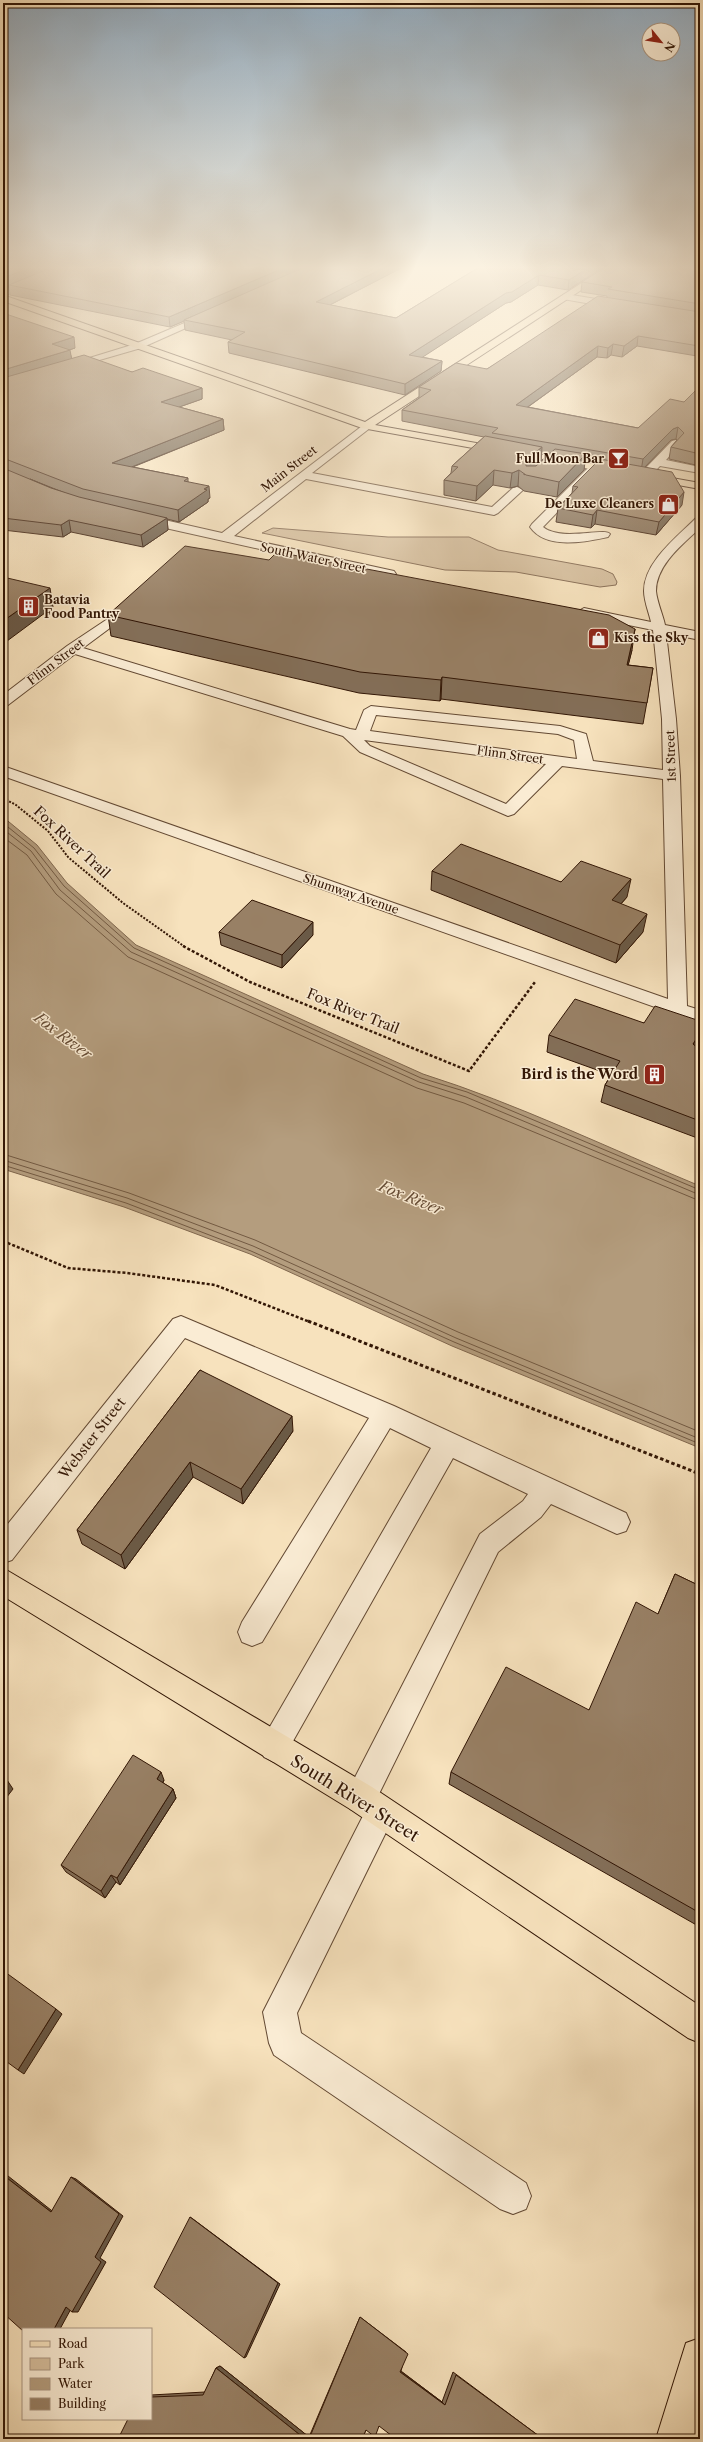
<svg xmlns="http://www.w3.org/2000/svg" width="703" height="2442" font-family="'Libre Caslon Text',serif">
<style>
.green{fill:#d6bf9e;stroke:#846a52}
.water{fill:#b49d7e;stroke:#80674e}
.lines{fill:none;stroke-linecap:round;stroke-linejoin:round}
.shore{stroke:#735a42;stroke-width:1}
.minor-casing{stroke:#634933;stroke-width:2}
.major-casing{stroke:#321605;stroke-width:2}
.path-far2{stroke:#321605;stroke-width:2;stroke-dasharray:2 1.5;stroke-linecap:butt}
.path-far1{stroke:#321605;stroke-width:2.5;stroke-dasharray:3 2;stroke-linecap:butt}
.path{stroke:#321605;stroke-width:3;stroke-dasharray:3.5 2.5;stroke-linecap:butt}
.minor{fill:#faecd4;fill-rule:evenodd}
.major{fill:#f7e2bd;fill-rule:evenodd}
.wall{fill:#836e57;stroke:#321605;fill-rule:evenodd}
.shaded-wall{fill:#6a5a47;stroke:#321605}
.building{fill:#988065;stroke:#321605}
.labels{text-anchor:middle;stroke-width:3;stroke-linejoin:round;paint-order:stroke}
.far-poi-label{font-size:12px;font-weight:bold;fill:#321605;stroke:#faecd4;text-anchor:end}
.far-street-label{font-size:12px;fill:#321605;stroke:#faecd4}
.street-label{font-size:14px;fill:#321605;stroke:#faecd4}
.poi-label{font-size:14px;font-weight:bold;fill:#321605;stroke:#faecd4;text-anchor:end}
.water-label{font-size:15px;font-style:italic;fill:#664c35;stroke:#faecd4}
.near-street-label{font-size:17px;fill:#321605;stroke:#faecd4}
</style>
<rect width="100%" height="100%" fill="#f7e2bd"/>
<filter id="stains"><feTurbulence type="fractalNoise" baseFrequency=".005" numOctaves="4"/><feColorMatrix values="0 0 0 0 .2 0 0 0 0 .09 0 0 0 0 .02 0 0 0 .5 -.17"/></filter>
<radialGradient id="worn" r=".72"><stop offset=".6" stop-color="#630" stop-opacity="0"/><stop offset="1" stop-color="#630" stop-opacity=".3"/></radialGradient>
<path class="green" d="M273,528L388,537H469L498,550L602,569L613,574L617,582L616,585L600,587L516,572L445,570L262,533Z"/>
<path class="water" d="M3,817L37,845L67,883L136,945L423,1074C518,1104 608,1148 700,1186V1448L452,1346L250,1254L124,1207L3,1169Z"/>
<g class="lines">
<g class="shore">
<path d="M3,823L34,848L64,886L134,948L421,1078L467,1092L700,1190"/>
<path d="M3,829L31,851L60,890L131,952L419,1082L466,1097L700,1195"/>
<path d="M3,837L27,855L56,894L128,957L417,1088L464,1103L700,1201"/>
<path d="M3,1154L129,1193L255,1240L458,1332L700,1432"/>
<path d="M3,1160L127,1198L253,1246L456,1338L700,1439"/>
<path d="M3,1165L126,1203L251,1251L454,1342L700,1444"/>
</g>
<defs>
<g id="minor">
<path d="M67,266H79L3,296V290Z"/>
<path d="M566,294L620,303L624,306L620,309L563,299V295Z"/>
<path d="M208,313L215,315L141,348L65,370L60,367L135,344Z"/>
<path d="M366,423L371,426L370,428L312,473L492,507L513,488L517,487L523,490L498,513L494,515L306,479L234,536L394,571L396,574L394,577L390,578L134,521L132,518L138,514L222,533Z"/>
<path d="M676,440L681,443L666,460L700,467V473L660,466L648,478H640V474L672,441Z"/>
<path d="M593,466L599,469L597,471L543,527C562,542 605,527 610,534L608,537C585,542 546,550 530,527L532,524L589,467Z"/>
<path d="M700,517V528C683,544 656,565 656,591C657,602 663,615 665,625L700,632V640L666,633L676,719L680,776L687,1006L700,1010V1023L3,776V766L668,999L663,779L562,766L514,814L508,816L360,752L343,736L75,654L8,705L3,706V695L67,646L109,618L116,622L114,625L83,648L350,729L356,730L364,710L371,706L560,726L586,734L593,761L663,770L662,719L653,630L584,616L577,612L584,608L651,622C649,613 644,601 644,591C644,562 677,537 696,518ZM376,715L558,734L574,740L577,759L370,731ZM364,740L546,764L506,804L370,746Z"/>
<path d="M181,1316L394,1406L626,1513L630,1522L626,1531L617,1534L551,1504L541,1517L498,1552L377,1798L381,1797L392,1801L396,1812L297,2013L301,2033L526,2183L531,2196L526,2209L513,2214L500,2209L274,2055L269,2043L263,2012L365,1812L361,1813L350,1809L346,1798L350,1787L480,1534L523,1501L528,1494L453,1458L284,1757L274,1762L264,1757L259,1747L264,1737L431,1448L390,1428L262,1642L252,1646L242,1642L238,1632L242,1622L369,1418L185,1338L12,1560L3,1563V1530L173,1319Z"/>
</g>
<g id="major">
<path d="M608,266H618L375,425L700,483V489L362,428L3,301V295L365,422Z"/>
<path d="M3,1568L372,1787L700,2006V2043L688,2038L350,1809L3,1596Z"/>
<path d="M700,2338V2424L696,2439H656L686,2343Z"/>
</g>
</defs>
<use href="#minor" class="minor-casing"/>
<use href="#major" class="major-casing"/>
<path class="path-far2" d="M3,798L16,805L48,831L68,857L123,903L185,947"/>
<g class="path-far1">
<path d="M183,946L250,982L469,1071L535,982"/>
<path d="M3,1241L68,1268L127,1273L215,1285L310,1322"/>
</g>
<path class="path" d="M308,1321L700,1474"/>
<use href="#minor" class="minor"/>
<use href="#major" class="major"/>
</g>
<g class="wall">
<path d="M3,266H405L330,305L396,318L481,266H605L568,290L538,285L511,302L506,303L422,357L442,361L441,371L405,395L229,353L228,342L232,340L185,330L184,321L170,327L10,295L9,286Z"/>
<path d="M700,266V354L697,356L637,346L622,357L611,355L607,358L597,357L528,407L638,428L684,402L700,386V466L669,459L671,447L677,440L676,439L671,440L645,467L682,505L656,535L595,524L591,528L556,522L558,508L572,493L573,486L596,463L585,461L584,470L557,497L524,491L518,486L510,488L493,485L476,501L444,495V480L451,473L452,466L484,437L402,421V410L419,398V387L487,369L607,298V296L581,292L582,282ZM541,453L548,454L541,461Z"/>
<path d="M3,313L75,348L69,350L72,359L132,372L202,388V399L179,407L223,419L224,430L133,467L188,478V482L210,498L208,499V502L179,522L167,519L168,530L143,547L71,532L63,537L3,530ZM30,479L65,493L51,488Z"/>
<path d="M108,615L632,650L628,665L653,668L643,724L441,699L440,701L359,693L111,636Z"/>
<path d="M432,871L561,882L627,897L621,904L643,932L616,963L431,890Z"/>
<path d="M219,932L313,935L282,968L221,945Z"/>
<path d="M700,1021V1041L696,1047L700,1050V1139L601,1102L605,1085L611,1075L547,1052L549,1035L644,1023Z"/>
<path d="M200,1370L293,1431L243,1504L193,1477L125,1569L82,1544L77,1530Z"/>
<path d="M675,1574L700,1586V1927L449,1784L451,1772L589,1710L658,1614Z"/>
<path d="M164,1780L163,1783L173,1789L176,1798L120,1885L116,1882L105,1898L66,1872L61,1865Z"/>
<path d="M360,2317L406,2352L401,2371L442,2402L453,2372L543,2439L379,2426L366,2430L362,2439H118L151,2419V2395L205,2392L216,2368L220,2366L309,2437Z"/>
</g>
<g class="shaded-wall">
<path d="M35,266H63L9,285V286L3,288V278Z"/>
<path d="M288,266H311L184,320V321L170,327L169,317Z"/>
<path d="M387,266H405L316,312V302Z"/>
<path d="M591,266H605L568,290L569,280Z"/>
<path d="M539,275L538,285L511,302L506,303L409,366V355L506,293Z"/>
<path d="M638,336L637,346L622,357L624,346Z"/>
<path d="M74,337L75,348L54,355L52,344Z"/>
<path d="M613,344L611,355L607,358L608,348Z"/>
<path d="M700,345V354L697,356L699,346Z"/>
<path d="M598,346L597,357L515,416L516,405Z"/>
<path d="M70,350L72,361L3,381V370Z"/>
<path d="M442,361L441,371L405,395V384Z"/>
<path d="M202,388V399L162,413L161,402Z"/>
<path d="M223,419L224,430L114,474L112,463Z"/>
<path d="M678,427L676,439L671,440L641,471L643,459L673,429Z"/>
<path d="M542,447L541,462L524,475L526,460Z"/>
<path d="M586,454L584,470L557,497L559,482Z"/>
<path d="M494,470L493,485L476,501L477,486Z"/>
<path d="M519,470L518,486L510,488L512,473Z"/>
<path d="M209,486L210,498L208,499V502L179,522L178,510Z"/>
<path d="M684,492L682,505L656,535L659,522Z"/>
<path d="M597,510L595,524L591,528L593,515Z"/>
<path d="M167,518L168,530L143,547L141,535Z"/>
<path d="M69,520L71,532L63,537L61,525Z"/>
<path d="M50,588L53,607L3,644V621Z"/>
<path d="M635,629L632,650L623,686L627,665Z"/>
<path d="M442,677L441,699L440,701L441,680Z"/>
<path d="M631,879L627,897L608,918L612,900Z"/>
<path d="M647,914L643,932L616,963L620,945Z"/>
<path d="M313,922V935L282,968V955Z"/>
<path d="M700,1033V1041L689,1061L693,1044Z"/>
<path d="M292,1416L293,1431L243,1504L241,1489Z"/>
<path d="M190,1462L193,1477L125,1569L121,1555Z"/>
<path d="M161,1772L164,1780L160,1787L157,1779Z"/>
<path d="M7,1780L13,1789L3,1802V1786Z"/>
<path d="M173,1789L176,1798L120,1885L117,1878Z"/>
<path d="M111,1875L116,1882L105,1898L101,1891Z"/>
<path d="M56,2009L62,2014L24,2074L18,2070Z"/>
<path d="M3,2172L56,2214L51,2212L3,2175Z"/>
<path d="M71,2177L76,2179L123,2216L100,2258L106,2262L78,2312H72L95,2257Z"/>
<path d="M190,2217L193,2219L280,2284L246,2357L244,2358Z"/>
<path d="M66,2307H72L60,2329H54Z"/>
<path d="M220,2366L309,2437V2439H305L216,2368Z"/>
<path d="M399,2370L442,2402L445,2405L400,2372Z"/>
</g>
<g class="building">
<path d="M3,266H35L3,278Z"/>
<path d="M55,266H288L169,317L9,285Z"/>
<path d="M307,266H387L316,302L396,318L481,266H591L569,280L539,275L512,292L506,293L409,355L442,361L405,384L228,342L245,332L184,320Z"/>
<path d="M607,266H700V304L608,289L612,287L582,282Z"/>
<path d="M598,296L700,312V345L699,346L638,336L624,346L613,344L608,348L598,346L516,405L638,428L670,399L684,402L700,386V454L671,447L684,433L678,427L673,429L643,459L492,433L498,428L402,410L431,390L419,387L456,363L487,369Z"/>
<path d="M3,313L74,337L52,344L70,350L3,370Z"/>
<path d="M84,355L132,372L143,368L202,388L161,402L223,419L112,463L188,478L184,481L209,486L204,489L207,490L178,510L83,489L3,458V378Z"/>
<path d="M485,436L542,447L526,460V466H536L555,449L586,454L559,482L526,475L519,470L512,473L494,470L477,486L444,480L458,467L452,466Z"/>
<path d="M600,459L672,472L684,492L659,522L597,510L593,515L558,508L578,487L573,486Z"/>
<path d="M3,468L51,488L79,497L167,518L141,535L69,520L61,525L3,518Z"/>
<path d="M185,546L269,560L277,552L609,615L635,629L627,665L653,668L647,703L442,677L441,680L360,672L108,615Z"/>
<path d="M3,577L50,588L3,621Z"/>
<path d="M461,844L561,882L581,861L631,879L612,900L647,914L620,945L432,871Z"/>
<path d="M252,900L313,922L282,955L219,932Z"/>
<path d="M575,999L644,1023L655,1006L700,1021V1033L693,1044L700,1050V1121L605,1085L620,1061L549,1035Z"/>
<path d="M200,1370L292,1416L241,1489L190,1462L121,1555L77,1530Z"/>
<path d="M675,1574L700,1586V1913L451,1772L506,1667L589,1710L636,1602L658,1614Z"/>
<path d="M133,1755L161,1772L157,1779L173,1789L117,1878L111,1875L101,1891L61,1865Z"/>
<path d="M3,1778L7,1780L3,1786Z"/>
<path d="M5,1972L56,2009L18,2070L3,2059V1975Z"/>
<path d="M3,2175L51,2212L71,2177L119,2214L95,2257L101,2262L72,2312L66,2307L54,2329H23V2331L3,2313Z"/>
<path d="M190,2217L278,2283L244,2358L154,2287Z"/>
<path d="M360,2317L408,2354L400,2372L445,2405L456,2375L543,2439H396L379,2426L375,2437L366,2430L362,2439H309Z"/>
<path d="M216,2368L305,2439H118L128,2419H151V2397L203,2395Z"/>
</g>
<linearGradient id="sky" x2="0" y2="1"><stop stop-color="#93abbe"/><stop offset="0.44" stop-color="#fbf2e1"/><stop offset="1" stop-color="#fbf2e1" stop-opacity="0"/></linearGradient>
<rect width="703" height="608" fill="url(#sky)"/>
<defs>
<symbol id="bar-square" viewBox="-11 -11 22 22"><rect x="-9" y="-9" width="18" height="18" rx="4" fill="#8f2418" stroke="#faecd4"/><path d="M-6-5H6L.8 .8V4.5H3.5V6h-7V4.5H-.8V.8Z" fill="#fff"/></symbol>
<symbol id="shop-square" viewBox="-11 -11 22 22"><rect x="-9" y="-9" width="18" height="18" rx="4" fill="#8f2418" stroke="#faecd4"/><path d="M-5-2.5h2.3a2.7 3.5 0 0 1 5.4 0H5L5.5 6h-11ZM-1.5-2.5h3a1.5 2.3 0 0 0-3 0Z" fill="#fff"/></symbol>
<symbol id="building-square" viewBox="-11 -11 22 22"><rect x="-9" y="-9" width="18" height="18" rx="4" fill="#8f2418" stroke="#faecd4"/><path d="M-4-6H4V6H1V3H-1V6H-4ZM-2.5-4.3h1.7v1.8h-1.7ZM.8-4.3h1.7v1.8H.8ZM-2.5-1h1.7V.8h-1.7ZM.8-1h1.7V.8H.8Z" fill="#fff"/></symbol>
</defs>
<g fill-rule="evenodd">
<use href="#bar-square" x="606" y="446" width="25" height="25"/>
<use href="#shop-square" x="656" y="492" width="25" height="25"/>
<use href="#building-square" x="16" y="594" width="25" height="25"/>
<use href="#shop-square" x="586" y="626" width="25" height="25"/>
<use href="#building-square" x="642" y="1062" width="25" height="25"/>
</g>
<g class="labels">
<g class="far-poi-label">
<text x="604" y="463">Full Moon Bar</text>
<text x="654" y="508">De Luxe Cleaners</text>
<text x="44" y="604" text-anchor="start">Batavia<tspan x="44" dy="14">Food Pantry</tspan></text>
<text x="614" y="642" text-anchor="start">Kiss the Sky</text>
</g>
<g class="far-street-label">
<text transform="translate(289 469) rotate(-38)" y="4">Main Street</text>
<text transform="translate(313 558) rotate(12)" y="4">South Water Street</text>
<text transform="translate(56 662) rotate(-37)" y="4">Flinn Street</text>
<text transform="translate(510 755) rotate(8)" y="4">Flinn Street</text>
<text transform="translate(671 756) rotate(-92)" y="4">1st Street</text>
<text transform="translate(351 894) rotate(19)" y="4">Shumway Avenue</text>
</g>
<g class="street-label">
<text transform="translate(72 842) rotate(43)" y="5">Fox River Trail</text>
<text transform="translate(353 1011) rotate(22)" y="5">Fox River Trail</text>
<text transform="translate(92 1438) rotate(-52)" y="5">Webster Street</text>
</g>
<g class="poi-label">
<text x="638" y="1079">Bird is the Word</text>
</g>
<g class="water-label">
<text transform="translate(63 1036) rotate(37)" y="5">Fox River</text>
<text transform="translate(411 1198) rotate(22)" y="5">Fox River</text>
</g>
<g class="near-street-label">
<text transform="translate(355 1798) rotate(32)" y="6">South River Street</text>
</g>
</g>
<rect width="703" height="2442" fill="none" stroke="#f7e2bd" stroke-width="16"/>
<rect x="4" y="4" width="695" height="2434" fill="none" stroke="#321605" stroke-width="2"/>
<rect x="8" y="8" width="687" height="2426" fill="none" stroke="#321605"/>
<rect x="22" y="2328" width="130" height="92" fill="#faecd4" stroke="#aa9681"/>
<rect x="30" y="2341" width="20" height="6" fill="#f7e2bd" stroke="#aa9681"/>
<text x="58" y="2348" font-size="12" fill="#321605">Road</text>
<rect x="30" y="2358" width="20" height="12" fill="#d6bf9e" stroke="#aa9681"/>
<text x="58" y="2368" font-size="12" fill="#321605">Park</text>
<rect x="30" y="2378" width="20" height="12" fill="#b49d7e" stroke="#aa9681"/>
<text x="58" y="2388" font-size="12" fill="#321605">Water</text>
<rect x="30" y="2398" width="20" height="12" fill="#988065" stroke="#aa9681"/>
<text x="58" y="2408" font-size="12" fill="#321605">Building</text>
<g transform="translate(661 42) rotate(120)"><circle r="19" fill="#faecd4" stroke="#aa9681"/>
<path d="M0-3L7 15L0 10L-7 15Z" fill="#8f2418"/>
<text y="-6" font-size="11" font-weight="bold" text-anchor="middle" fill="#321605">N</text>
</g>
<rect width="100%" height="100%" filter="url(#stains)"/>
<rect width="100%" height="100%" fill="url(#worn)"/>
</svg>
